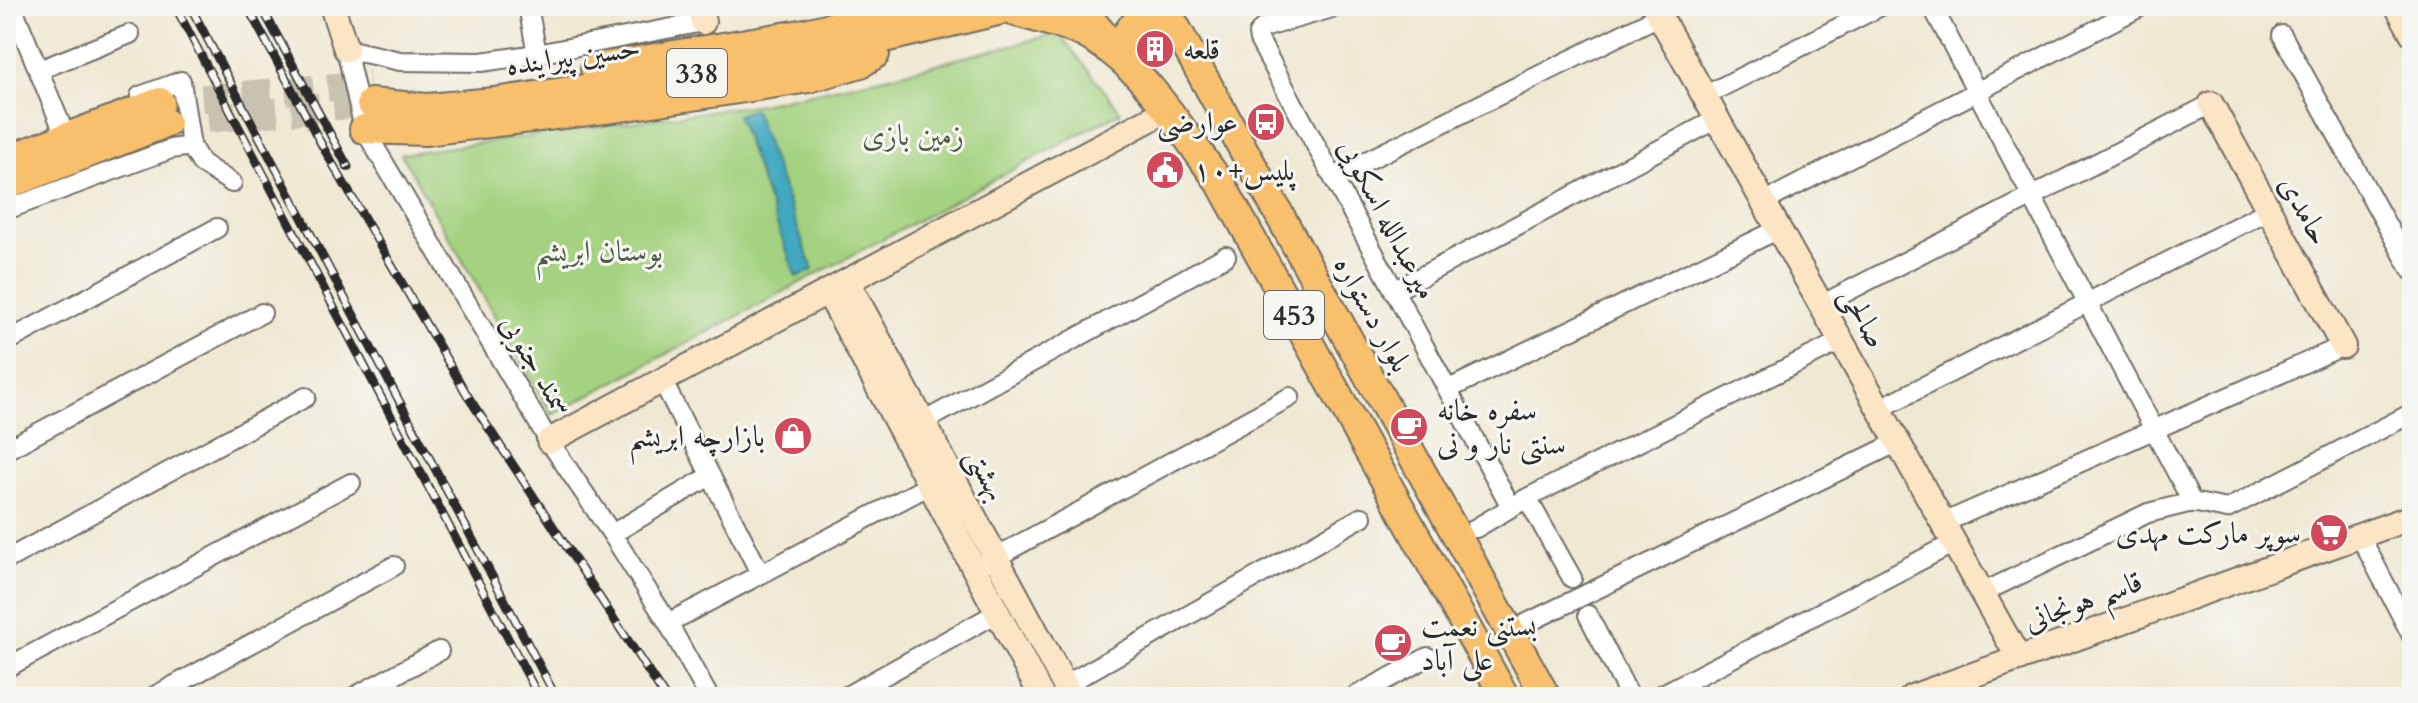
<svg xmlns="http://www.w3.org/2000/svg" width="2418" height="703" font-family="Cardo,Amiri,serif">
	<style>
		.green { fill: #a4d280; stroke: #687e56; stroke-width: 2 }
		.water { fill: #3fa8bf; stroke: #356a75; stroke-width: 2 }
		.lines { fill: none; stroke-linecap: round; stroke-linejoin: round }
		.primary-tunnel { stroke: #c8c2b1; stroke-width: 28; stroke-dasharray: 28 14; stroke-linecap: butt }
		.street-casing { stroke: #706d65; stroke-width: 22 }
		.secondary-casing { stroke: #706d65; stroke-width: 28 }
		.primary-casing { stroke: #706d65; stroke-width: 32 }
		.street { stroke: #fff; stroke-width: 18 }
		.secondary { stroke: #fce5c4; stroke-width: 24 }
		.primary { stroke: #f8bf6c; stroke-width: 28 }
		.rail-casing { stroke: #2b2b2b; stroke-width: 9 }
		.rail { stroke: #f6f6f2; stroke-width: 6; stroke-dasharray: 18; stroke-linecap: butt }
		.labels { text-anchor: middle; stroke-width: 6; stroke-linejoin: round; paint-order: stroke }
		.shield { fill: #f6f6f2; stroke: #686867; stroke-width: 2 }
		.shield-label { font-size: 28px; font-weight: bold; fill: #2b2b2b }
		.poi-label { font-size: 30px; fill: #2b2b2b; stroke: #f6f6f2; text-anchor: start }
		.street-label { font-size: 30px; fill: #2b2b2b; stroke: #f6f6f2 }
		.park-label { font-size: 30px; fill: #4f5d44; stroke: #f6f6f2 }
	</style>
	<rect width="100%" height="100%" fill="#f6f6f2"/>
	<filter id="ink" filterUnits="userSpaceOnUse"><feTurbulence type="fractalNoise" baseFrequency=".0125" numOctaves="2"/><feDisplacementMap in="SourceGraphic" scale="16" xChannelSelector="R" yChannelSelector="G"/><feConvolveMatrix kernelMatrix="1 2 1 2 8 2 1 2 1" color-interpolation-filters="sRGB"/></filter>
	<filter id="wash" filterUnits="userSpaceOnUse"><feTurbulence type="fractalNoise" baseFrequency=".006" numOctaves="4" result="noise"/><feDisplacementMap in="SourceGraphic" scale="32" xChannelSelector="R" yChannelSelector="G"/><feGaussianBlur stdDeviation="1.8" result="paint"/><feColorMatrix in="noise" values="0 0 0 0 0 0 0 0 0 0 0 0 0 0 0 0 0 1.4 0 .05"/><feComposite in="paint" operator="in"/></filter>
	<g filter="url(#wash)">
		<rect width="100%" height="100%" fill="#efe8d2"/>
		<path class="green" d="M1059,33L1121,112L552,415L401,154L760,104L886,77Z"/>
		<path class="water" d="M754,109L813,270L796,277L737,115Z"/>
	</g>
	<g filter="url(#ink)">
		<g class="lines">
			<path class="primary-tunnel" d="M160,102L370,84
				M166,123L371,103"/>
			<defs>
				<path id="street" d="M12,6L61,125
					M528,6L537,54
					M1339,6L1263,28L1258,34L1259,40L1511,507
					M1932,6L2192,502
					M703,22L537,54L481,62L400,61L346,49L364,129L549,441L612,534L668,623L709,697
					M2282,35L2412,271
					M39,70L130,34
					M140,96L181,81L191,146L201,163L232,183
					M1704,96L1881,6
					M1334,177L1659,16
					M1764,202L2142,6
					M6,210L171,149L191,146
					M1394,291L1717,119
					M1821,305L2211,104
					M6,342L217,228
					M662,380L760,573
					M1449,389L1779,229
					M1879,409L2269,210
					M923,422L1226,256
					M6,450L262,313
					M1527,498L1572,578
					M1943,523L2343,346
					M1476,528L1527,498L1841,341
					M612,534L710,476
					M2360,536L2412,636
					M6,560L306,397
					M987,562L1290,397
					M1982,593L2148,513L2192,502L2227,509L2412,413
					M1588,615L1630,697
					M668,623L930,485
					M1525,624L1898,442
					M6,668L351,483
					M1065,685L1362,517
					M153,697L394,566
					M354,697L439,651
					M845,697L997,613
					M1354,697L1428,657
					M1657,697L1954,543"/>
				<path id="secondary" d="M332,6L346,49
					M700,6L703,22
					M1654,6L2019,659
					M2397,6L2412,33
					M2211,104L2343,346
					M847,281L1071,697
					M828,292L1042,697
					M549,441L1167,110
					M1912,697L2412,517"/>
				<path id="primary" d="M1079,6L1110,43
					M1164,6L1546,697
					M1006,9C1027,16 1071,25 1089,36C1146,68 1183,133 1221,184L1505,697
					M595,68L801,34L920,6
					M1130,68L1122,45C1134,13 1149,14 1176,29
					M371,103L427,108L494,102L805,57L1019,6
					M364,129L425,131L621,107L809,78L861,63L875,54
					M6,160L160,102
					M6,185L166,123"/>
			</defs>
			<use href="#street" class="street-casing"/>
			<use href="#secondary" class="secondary-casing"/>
			<use href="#primary" class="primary-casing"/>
			<use href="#street" class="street"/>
			<use href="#secondary" class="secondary"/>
			<use href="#primary" class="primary"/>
			<defs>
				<path id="rail" d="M175,6L539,697
					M190,6L556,697
					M247,6L324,149L469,398L665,697
					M261,6L348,167"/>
			</defs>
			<use href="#rail" class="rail-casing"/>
			<use href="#rail" class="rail"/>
		</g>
	</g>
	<defs>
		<symbol id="building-disc" viewBox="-11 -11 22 22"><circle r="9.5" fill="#d1495b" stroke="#f6f6f2"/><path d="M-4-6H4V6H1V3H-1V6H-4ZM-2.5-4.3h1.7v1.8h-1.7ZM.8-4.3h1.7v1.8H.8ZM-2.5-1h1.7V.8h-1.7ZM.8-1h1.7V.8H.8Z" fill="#fff"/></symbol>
		<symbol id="bus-disc" viewBox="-11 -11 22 22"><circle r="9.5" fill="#d1495b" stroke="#f6f6f2"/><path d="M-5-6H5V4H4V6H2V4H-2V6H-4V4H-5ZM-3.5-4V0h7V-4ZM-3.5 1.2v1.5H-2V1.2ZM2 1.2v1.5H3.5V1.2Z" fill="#fff"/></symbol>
		<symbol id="civic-disc" viewBox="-11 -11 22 22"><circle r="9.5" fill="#d1495b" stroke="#f6f6f2"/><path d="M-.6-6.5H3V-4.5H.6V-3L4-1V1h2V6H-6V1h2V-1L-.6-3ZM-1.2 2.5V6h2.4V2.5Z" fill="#fff"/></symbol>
		<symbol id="cafe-disc" viewBox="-11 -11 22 22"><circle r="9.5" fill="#d1495b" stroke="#f6f6f2"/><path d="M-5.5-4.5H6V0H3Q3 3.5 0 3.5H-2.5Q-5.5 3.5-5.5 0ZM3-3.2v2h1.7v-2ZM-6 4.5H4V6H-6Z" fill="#fff"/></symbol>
		<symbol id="shop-disc" viewBox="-11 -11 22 22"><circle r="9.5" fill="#d1495b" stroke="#f6f6f2"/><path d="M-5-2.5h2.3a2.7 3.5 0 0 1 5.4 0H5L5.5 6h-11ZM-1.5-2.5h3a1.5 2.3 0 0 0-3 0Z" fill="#fff"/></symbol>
		<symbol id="supermarket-disc" viewBox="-11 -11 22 22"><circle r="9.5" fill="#d1495b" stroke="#f6f6f2"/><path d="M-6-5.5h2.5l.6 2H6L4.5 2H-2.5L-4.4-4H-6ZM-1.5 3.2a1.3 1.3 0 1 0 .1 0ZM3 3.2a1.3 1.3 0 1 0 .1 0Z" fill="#fff"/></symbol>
	</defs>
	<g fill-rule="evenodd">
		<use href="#building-disc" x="1133" y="27" width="44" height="44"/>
		<use href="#bus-disc" x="1244" y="100" width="44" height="44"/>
		<use href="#civic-disc" x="1143" y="148" width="44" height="44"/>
		<use href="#cafe-disc" x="1387" y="405" width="44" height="44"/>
		<use href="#shop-disc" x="771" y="414" width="44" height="44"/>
		<use href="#supermarket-disc" x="2307" y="511" width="44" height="44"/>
		<use href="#cafe-disc" x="1371" y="621" width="44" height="44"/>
	</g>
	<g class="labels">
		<g class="shield">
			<rect x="667" y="49" width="60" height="48" rx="6"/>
			<rect x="1264" y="291" width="60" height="48" rx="6"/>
		</g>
		<g class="shield-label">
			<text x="697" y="83">338</text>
			<text x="1294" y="325">453</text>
		</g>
		<g class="poi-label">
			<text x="1183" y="59">قلعه</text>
			<text x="1238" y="132" text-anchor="end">عوارضی</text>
			<text x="1193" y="180">پلیس+۱۰</text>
			<text x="1437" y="420">سفره خانه<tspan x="1437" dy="34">سنتی نار و نی</tspan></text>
			<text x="765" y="446" text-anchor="end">بازارچه ابریشم</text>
			<text x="2301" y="543" text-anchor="end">سوپر مارکت مهدی</text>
			<text x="1421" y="636">بستنی نعمت<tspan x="1421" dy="34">علی آباد</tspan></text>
		</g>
		<g class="street-label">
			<text transform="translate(573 56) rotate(-8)" y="10">حسین پیراینده</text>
			<text transform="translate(2305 210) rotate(61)" y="10">حامدی</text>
			<text transform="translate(1388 219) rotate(62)" y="10">میرعبدالله اسکویی</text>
			<text transform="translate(1373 314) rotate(61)" y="10">بلوار دستواره</text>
			<text transform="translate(1864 317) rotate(61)" y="10">صالحی</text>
			<text transform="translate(537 365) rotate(59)" y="10">سمند جنوبی</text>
			<text transform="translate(987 474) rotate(62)" y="10">بهشتی</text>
			<text transform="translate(2083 601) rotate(-20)" y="10">قاسم هونجانی</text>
		</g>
		<g class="park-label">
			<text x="913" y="145">زمین بازی</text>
			<text x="599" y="261">بوستان ابریشم</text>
		</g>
	</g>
	<rect width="2418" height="703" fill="none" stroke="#f6f6f2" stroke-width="32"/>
</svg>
